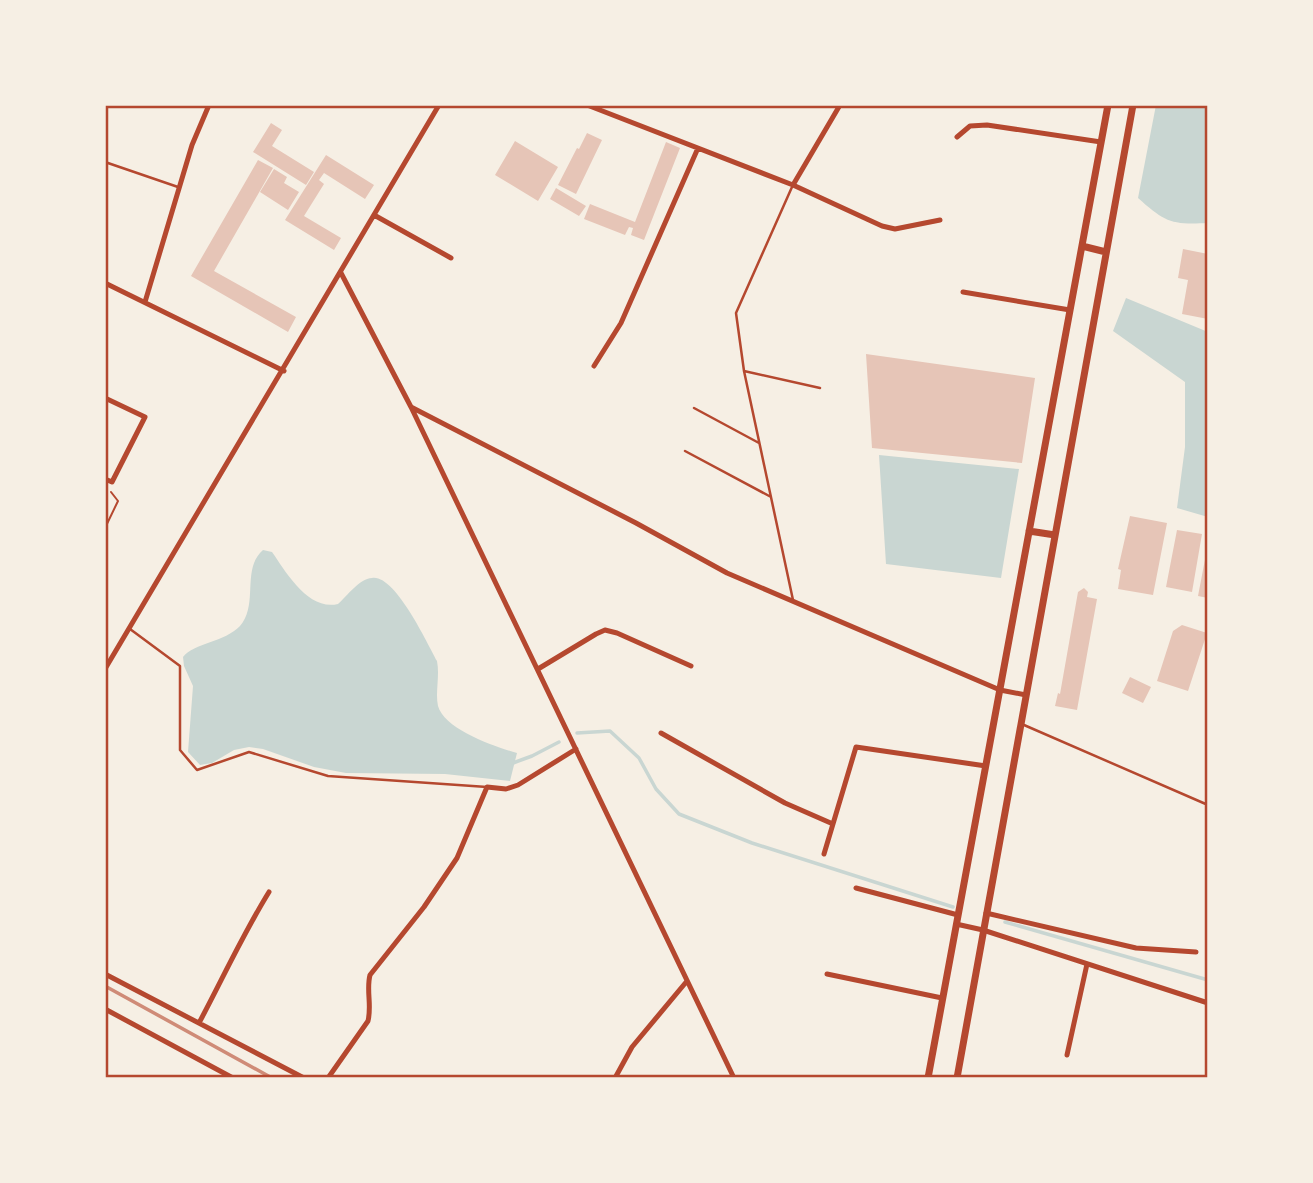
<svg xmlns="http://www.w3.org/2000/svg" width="1313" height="1183" font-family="Raleway,sans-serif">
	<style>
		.water { fill: #c9d6d2 }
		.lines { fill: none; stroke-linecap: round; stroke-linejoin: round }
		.stream { stroke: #c9d6d2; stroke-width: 3.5 }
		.building { fill: #e6c5b7 }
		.path { stroke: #b5482f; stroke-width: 2 }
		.service { stroke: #b5482f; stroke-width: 2.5 }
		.minor { stroke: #b5482f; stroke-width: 5 }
		.tertiary { stroke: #b5482f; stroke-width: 7 }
		.rail { stroke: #cf8b77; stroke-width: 3.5 }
		.neatline { fill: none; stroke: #b5482f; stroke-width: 2.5 }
	</style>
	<rect width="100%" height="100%" fill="#f6efe4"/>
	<path class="water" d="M1156,105H1208V223C1171,225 1165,222 1138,198Z
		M1126,298L1208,332V517L1177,508L1185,447V382L1113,331Z
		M879,455L1019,469L1001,578L886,564Z
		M263,550L272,552C286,572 308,611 338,604C347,596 359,579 372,578C395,574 427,643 437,661C440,676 435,692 438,706C444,729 495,747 517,753L510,781L445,774L346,773L314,767L263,749L249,747L234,750L212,763L200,765L188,752L193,686L184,666L183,657C194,643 225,642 240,626C259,604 241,569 263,550Z"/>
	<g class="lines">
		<path class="stream" d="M577,733L610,731L639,758L656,789L679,814L752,843L953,907
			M513,763L532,756L559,742
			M1005,922L1208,980"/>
	</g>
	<path class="building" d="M271,123L282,130L272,146L314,172L306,185L253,152Z
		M587,133L602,140L576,194L558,185L577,148L579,149Z
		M515,141L558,167L538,201L495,175Z
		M666,142L680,148L644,240L631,235L633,228L629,227L625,235L584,219L590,204L635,222Z
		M326,155L374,185L365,199L324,173L319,180L324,184L304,216L341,238L334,250L285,220Z
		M258,160L273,168L214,271L296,317L288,332L191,276Z
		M274,169L287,177L284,183L299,192L288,210L260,192Z
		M556,188L586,206L579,216L550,199Z
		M1183,249L1208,254V319L1182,314L1188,280L1178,278Z
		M866,354L1035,378L1022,463L872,448Z
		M1130,516L1167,523L1153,595L1118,589L1121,570L1118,569Z
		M1177,530L1202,534L1192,592L1166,587Z
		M1207,549H1208V598L1198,596Z
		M1084,588L1088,592L1087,597L1097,599L1077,710L1055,706L1058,693L1060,694L1078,592Z
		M1182,625L1207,633L1188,691L1157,681L1173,631Z
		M1130,677L1151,687L1143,703L1122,693Z"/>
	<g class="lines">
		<path class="path" d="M105,528L118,501L111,492"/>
		<path class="service" d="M105,162L178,187
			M792,187L736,313L744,371L793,600
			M744,371L820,388
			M694,408L759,443
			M685,451L771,497
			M130,629L180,666V750L197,770L249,752L328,776L487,787
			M1024,725L1208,805"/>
		<path class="minor" d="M587,105L793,185L882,226L895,229L940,220
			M957,137L970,126L987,125L1101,142
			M793,185L840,105
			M374,215L451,258
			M341,273L411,407L734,1078
			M105,283L284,371
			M963,292L1070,310
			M145,302L192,145L209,105
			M594,366L621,323L698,148
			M105,398L145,417L112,482L105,479
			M411,407L636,523L727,573L1000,690L1026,695
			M105,669L439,105
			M538,669L596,634L605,630L617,633L691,666
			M661,733L785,803L833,824
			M824,854L856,747L986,766
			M856,888L958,915
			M986,913L1136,948L1196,952
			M956,924L983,930L1208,1003
			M105,974L304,1078
			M827,974L942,998
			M105,1009L233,1078
			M199,1023C222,980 243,934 269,892
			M1067,1055L1087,964
			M328,1078L368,1021C372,1005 366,990 370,975L424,907L457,858L487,787L506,789L518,785L576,749
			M615,1078L632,1047L687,981"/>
		<path class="tertiary" d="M1082,246L1106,252
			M1029,531L1055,535
			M928,1078L1108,105
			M957,1078L1133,105"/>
		<path class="rail" d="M105,986L272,1078"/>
	</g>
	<rect width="1313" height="1183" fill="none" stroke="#f6efe4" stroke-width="214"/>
	<rect x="107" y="107" width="1099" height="969" class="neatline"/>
</svg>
